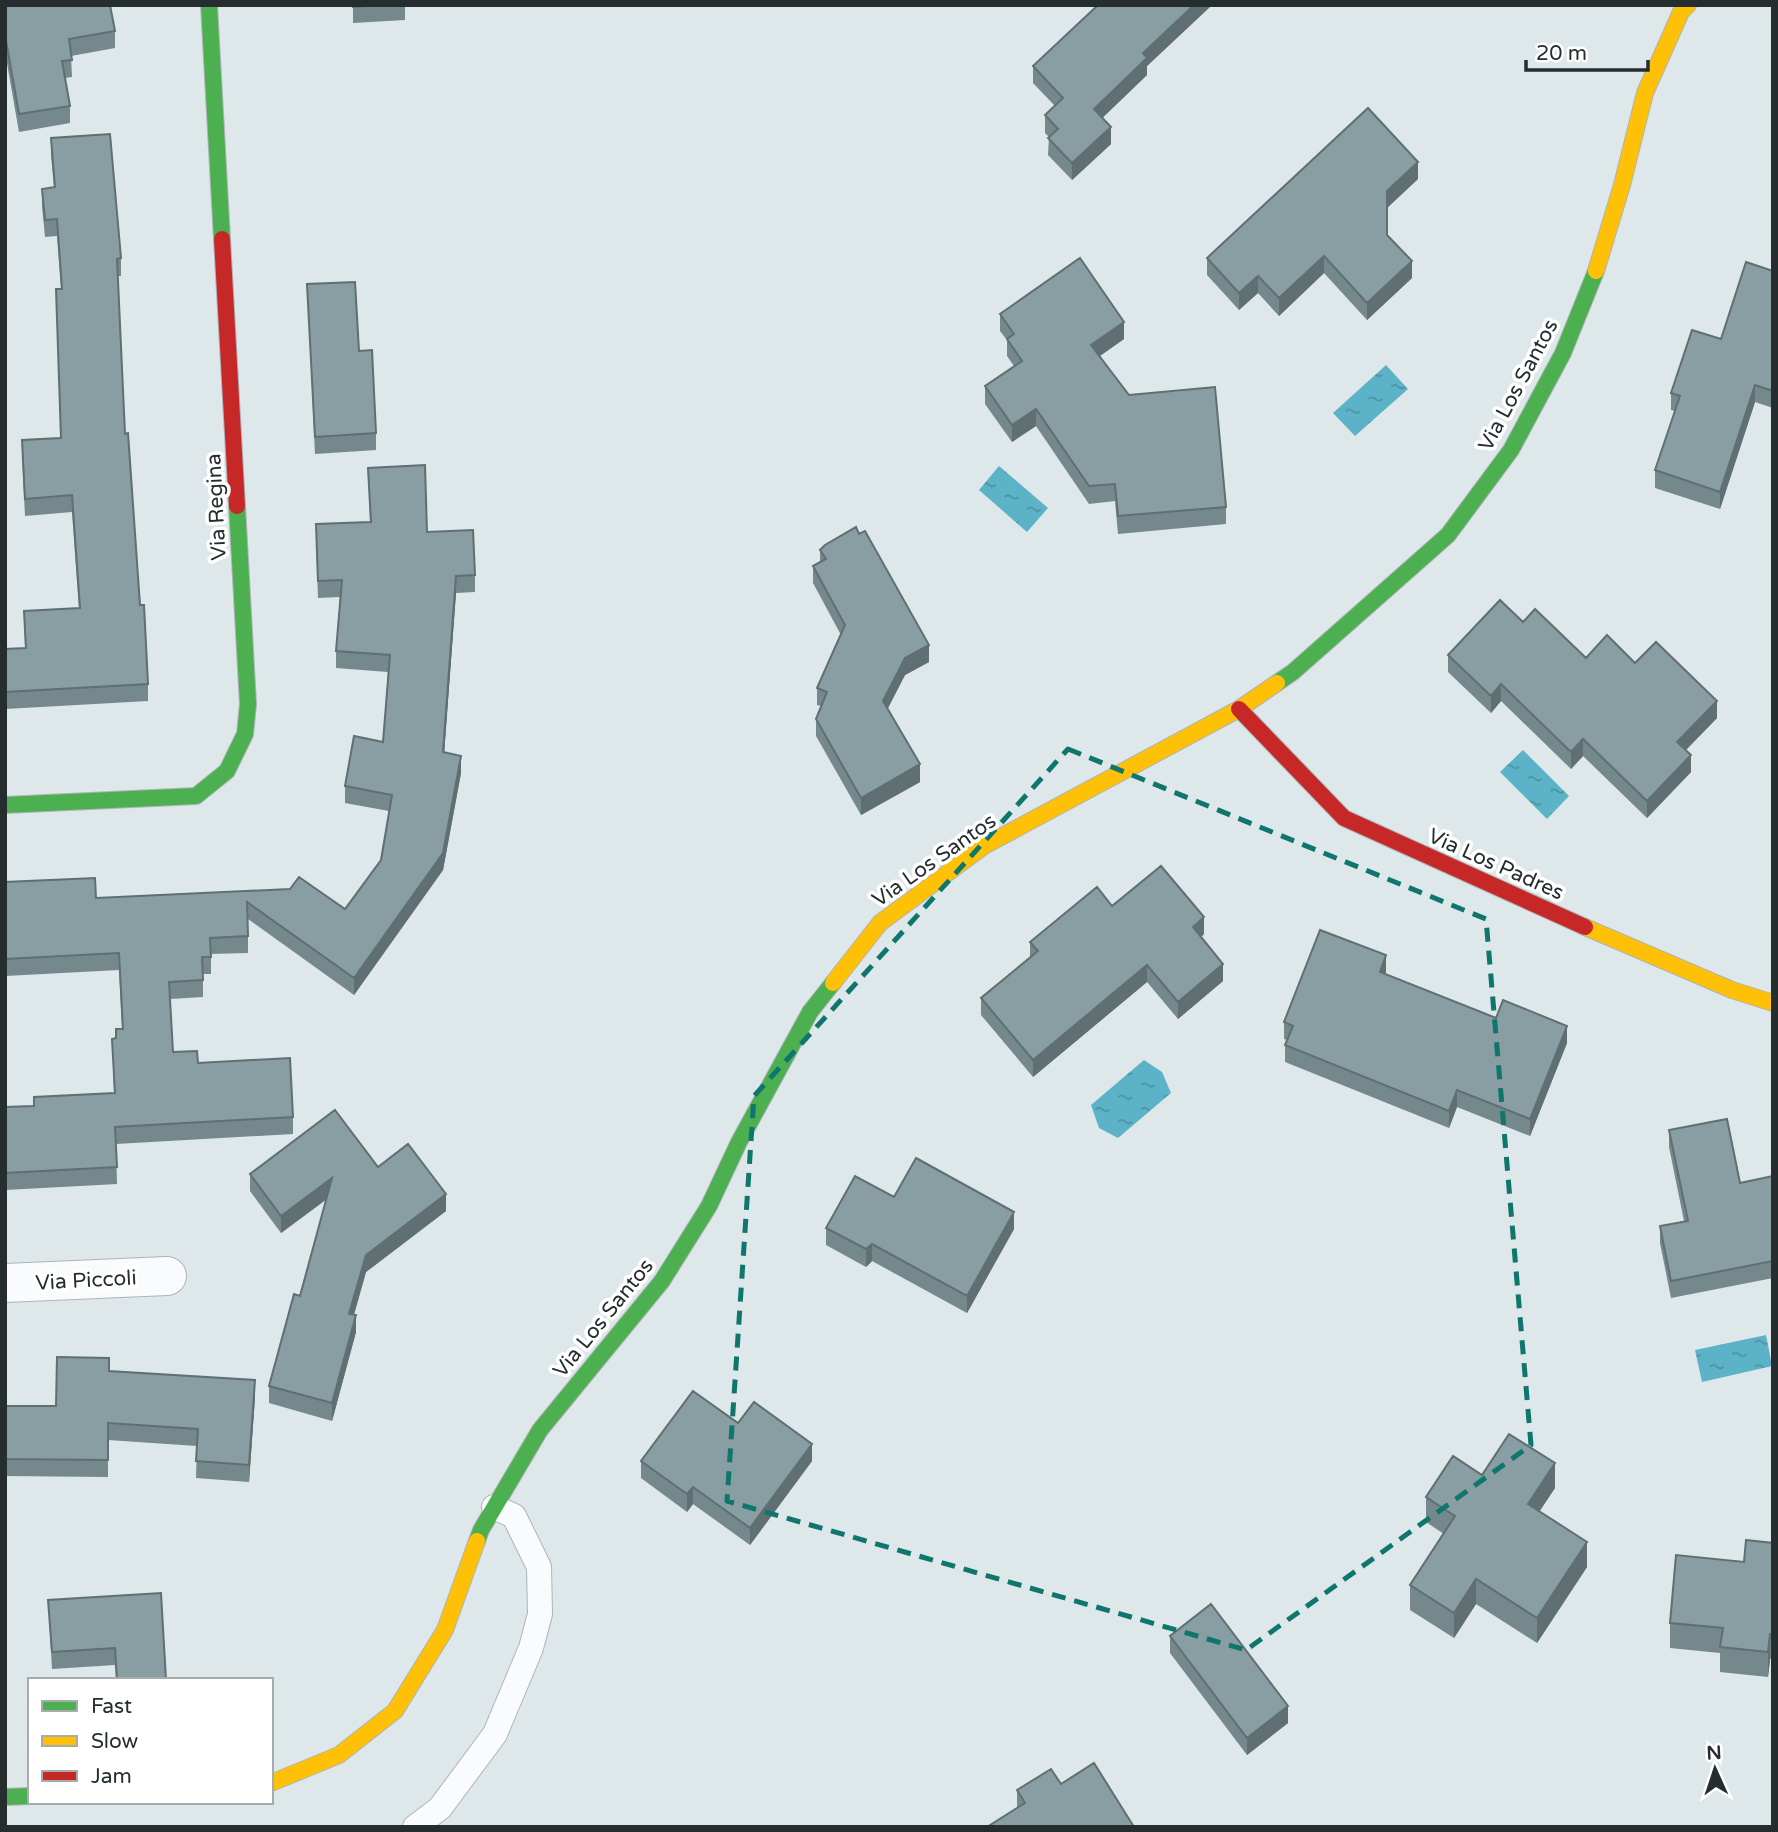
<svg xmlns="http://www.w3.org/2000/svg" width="1778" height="1832" font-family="'Varela Round',sans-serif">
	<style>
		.water { fill: url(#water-ripples) }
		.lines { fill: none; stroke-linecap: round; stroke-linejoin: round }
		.lane-casing { stroke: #adb4b7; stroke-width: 26 }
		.street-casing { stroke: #adb4b7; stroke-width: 40 }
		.fast-casing { stroke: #adb4b7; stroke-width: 18 }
		.slow-casing { stroke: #adb4b7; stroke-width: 18 }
		.jam-casing { stroke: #adb4b7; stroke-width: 18 }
		.lane { stroke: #fafbfc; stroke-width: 24 }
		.street { stroke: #fafbfc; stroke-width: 38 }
		.fast { stroke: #4caf50; stroke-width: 16 }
		.slow { stroke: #ffc107; stroke-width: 16 }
		.jam { stroke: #c62828; stroke-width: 16 }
		.wall { fill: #75888c }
		.shaded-wall { fill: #5f6f72 }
		.building { fill: #889ea3; stroke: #5f6f72; stroke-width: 2 }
		.marked { fill: none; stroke: #0f766e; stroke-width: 5; stroke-dasharray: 14 9; stroke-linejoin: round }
		.labels { text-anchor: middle; stroke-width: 7; stroke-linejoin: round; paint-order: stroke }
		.street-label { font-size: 21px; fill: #252d2f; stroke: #fff }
	</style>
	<defs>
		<pattern id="water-ripples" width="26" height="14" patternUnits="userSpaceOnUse" patternTransform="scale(1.75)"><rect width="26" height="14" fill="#5cb3c7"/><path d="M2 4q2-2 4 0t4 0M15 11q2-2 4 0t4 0" fill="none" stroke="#4c92a2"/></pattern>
	</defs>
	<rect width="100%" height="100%" fill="#dee7ea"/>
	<path class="water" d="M1386,365L1408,389L1355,436L1333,413Z
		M999,466L1048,508L1027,532L979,490Z
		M1523,750L1569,796L1547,819L1500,772Z
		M1144,1060L1162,1072L1171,1093L1118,1138L1099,1128L1091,1105Z
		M1766,1335L1772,1366L1702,1382L1695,1350Z"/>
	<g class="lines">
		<defs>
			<path id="lane" d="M415,1827L440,1808L495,1734L531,1648L540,1614L539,1567L514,1516L494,1507"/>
			<path id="street" d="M5,1283L167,1276"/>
			<path id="fast" d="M209,5L222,239
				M1277,683L1293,672L1448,535L1511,450L1563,353L1596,271
				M5,805L196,796L227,771L245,734L248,704L237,506
				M477,1541L481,1530L540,1430L662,1281L709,1206L739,1142L810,1012L833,983
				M5,1797L30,1796"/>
			<path id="slow" d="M1596,271L1622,185L1645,93L1681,12L1688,5
				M1585,927L1732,990L1773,1003
				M833,983L880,923L984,846L1239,709L1277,683
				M271,1783L339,1755L395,1711L445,1630L477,1541"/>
			<path id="jam" d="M222,239L237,506
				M1239,709L1344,818L1585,927"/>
		</defs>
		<use href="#lane" class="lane-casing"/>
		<use href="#street" class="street-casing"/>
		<use href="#fast" class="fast-casing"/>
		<use href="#slow" class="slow-casing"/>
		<use href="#jam" class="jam-casing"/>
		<use href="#lane" class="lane"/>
		<use href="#street" class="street"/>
		<use href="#fast" class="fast"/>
		<use href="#slow" class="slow"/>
		<use href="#jam" class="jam"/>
	</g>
	<path class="wall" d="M5,5L115,31V48L71,56L72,77L65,78L70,106V123L19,132L5,52Z
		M353,5H405V20L353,23Z
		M1098,5H1212L1147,66V75L1102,118L1111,144L1072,180L1048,155L1049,137L1045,133V115L1055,106L1033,83V66Z
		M51,138L121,258V276H118L125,434L148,684V701L5,709V649L25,648L24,611L79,609L72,512L25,516L22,457V440L61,438L56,289H61L57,236L45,237L42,206V189L54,187L51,155Z
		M1418,179L1387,208V235L1412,278L1367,320L1324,273L1279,316L1258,293L1239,310L1207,275V258Z
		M1773,271V408L1755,402L1720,509L1655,488V470L1675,411L1671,410V393L1721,339Z
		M307,284L376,433V450L315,454Z
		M1000,314L1124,339L1100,356L1129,395L1226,507V524L1118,534L1115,501L1089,504L1036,426L1012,442L985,404V386L1014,366L1007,356V340L1000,331Z
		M368,468L427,532L475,575V592L456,593L444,753L461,773L443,870L354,995L248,919V953L211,954V974H203V997L170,999L173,1052L198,1063L293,1117V1134L116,1144L117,1184L5,1190V1107L34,1106L114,1093L112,1039L116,1038L122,1029L119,970L5,976V882L96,898L290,889L345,909L381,860L389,811L345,803V786L383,742L388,672L336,668V651L340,597L318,598L316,541V524L370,522Z
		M820,550L929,662L905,675L887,709L920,782L861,815L816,736V719L821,706L817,705V688L841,635L813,583V566L820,562Z
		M1523,622L1586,658L1635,663L1717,718L1686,750L1691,772L1647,818L1583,756L1571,769L1501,701L1491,713L1448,672V655Z
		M1112,906L1204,934L1201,937L1223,981L1178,1019L1147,982L1033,1077L981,1015V998L1030,957V942Z
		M1386,972V974L1496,1018L1567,1043L1530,1136L1457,1107L1449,1128L1285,1062V1045L1287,1040L1284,1039V1022Z
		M1669,1130L1740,1183L1773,1176V1278L1671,1298L1660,1243V1226L1684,1221L1669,1147Z
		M378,1167L446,1211L366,1272L354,1315L356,1332L332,1421L269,1403V1386L300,1296L327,1199L281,1233L250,1191V1174Z
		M894,1197L1014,1229L967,1313L872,1261L866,1267L826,1245V1228Z
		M109,1371L255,1397L249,1482L196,1478L197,1446L108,1440V1477L5,1476V1406H56Z
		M738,1423L812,1461L750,1545L693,1504L687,1512L641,1478V1461Z
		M1482,1475L1555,1488L1539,1511L1587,1567L1537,1643L1476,1604L1454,1638L1410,1610V1585L1444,1534L1426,1522V1497Z
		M1773,1543V1659H1770L1768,1677L1720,1672V1653L1670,1648V1623L1744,1562Z
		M48,1600L166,1680H116L115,1665L52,1669Z
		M1170,1636L1288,1723L1247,1755L1170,1653Z
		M1061,1784L1134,1827L1017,1808V1790Z"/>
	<path class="shaded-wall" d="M1194,5H1212L1147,66V75L1094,126V109L1143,53Z
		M1111,127V144L1072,180V163Z
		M1418,162V179L1387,208V191Z
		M1324,256V273L1279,316V298Z
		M1412,261V278L1367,320V303Z
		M1258,276V293L1239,310V293Z
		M1124,322V339L1091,362V345Z
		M1755,385V402L1720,509V492Z
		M1036,409V426L1012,442V425Z
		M456,576V593L443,769V752Z
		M929,645V662L905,675L883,718V701L905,658Z
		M1501,684V701L1491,713V696Z
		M1717,701V718L1677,759V742Z
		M1583,739V756L1571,769V752Z
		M1691,755V772L1647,818V801Z
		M461,756V773L443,870L354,995V978Z
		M920,764V782L861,815V798Z
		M1204,917V934L1193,944V927Z
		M1386,955V972L1380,989V972Z
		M1223,964V981L1178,1019V1002Z
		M1147,965V982L1033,1077V1060Z
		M1567,1026V1043L1530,1136V1119Z
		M1457,1090V1107L1449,1128V1111Z
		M332,1178V1195L281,1233V1216Z
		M446,1194V1211L366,1272L349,1331V1314L366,1255Z
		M1014,1212V1229L967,1313V1296Z
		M872,1244V1261L866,1267V1249Z
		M356,1315V1332L332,1421V1403Z
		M255,1380V1397L249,1482V1465Z
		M812,1444V1461L750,1545V1528Z
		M1555,1463V1488L1528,1529V1504Z
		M693,1487V1504L687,1512V1494Z
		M1587,1542V1567L1537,1643V1618Z
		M1476,1579V1604L1454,1638V1613Z
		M1770,1634V1659L1768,1677V1652Z
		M1288,1706V1723L1247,1755V1738Z"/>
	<path class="building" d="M5,5H110L115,31L69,39L72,60L62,61L70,106L19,114L5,35Z
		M353,5H378L353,7Z
		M1098,5H1194L1143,53L1147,58L1094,109L1111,127L1072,163L1048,138L1058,129L1045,115L1063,98L1033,66Z
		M1368,108L1418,162L1387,191V235L1412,261L1367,303L1324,256L1279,298L1258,276L1239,293L1207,258Z
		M110,134L121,258L117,259L125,434L128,433L140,605H144L148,684L5,692V649L26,648L24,611L80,608L72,495L25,499L22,440L61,438L56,289H62L57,219L45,220L42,189L55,187L51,138Z
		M1080,258L1124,322L1091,345L1129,395L1215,387L1226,507L1118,516L1115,484L1089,486L1036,409L1012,425L985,386L1022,361L1007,339L1014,334L1000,314Z
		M1746,262L1773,271V391L1755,385L1720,492L1655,470L1680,396L1671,393L1692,330L1721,339Z
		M355,282L359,351L372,350L376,433L315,437L307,284Z
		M425,465L427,532L473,530L475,575L456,576L443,752L461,756L443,853L354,978L247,902L248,936L210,938L211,957H202L203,980L169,982L173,1052L197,1051L198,1063L290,1058L293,1117L115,1127L117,1167L5,1173V1107L34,1106V1097L115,1093L112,1039L116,1038V1029H123L119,953L5,959V882L95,878L96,898L290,889L299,877L345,909L381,860L392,795L345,786L354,736L383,742L390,655L336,651L342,580L318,581L316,524L371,522L368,468Z
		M856,527L859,534L865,531L929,645L905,658L883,701L920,764L861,798L816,719L827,692L817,688L845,625L813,566L826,559L820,550L825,545Z
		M1500,600L1523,622L1535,609L1586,658L1607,635L1635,663L1656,642L1717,701L1677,742L1691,755L1647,801L1583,739L1571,752L1501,684L1491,696L1448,655Z
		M1161,866L1204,917L1193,927L1223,964L1178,1002L1147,965L1033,1060L981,998L1038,951L1030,942L1097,887L1112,906Z
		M1320,930L1386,955L1380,972L1496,1018L1503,1000L1567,1026L1530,1119L1457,1090L1449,1111L1285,1045L1293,1026L1284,1022Z
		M335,1110L378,1167L408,1144L446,1194L366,1255L349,1314L356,1315L332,1403L269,1386L294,1294L300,1296L332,1178L281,1216L250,1174Z
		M1727,1119L1740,1183L1773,1176V1261L1671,1281L1660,1226L1688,1221L1669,1130Z
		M916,1158L1014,1212L967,1296L872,1244L866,1249L826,1228L855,1176L894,1197Z
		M57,1357L109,1358V1371L255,1380L249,1465L196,1461L198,1429L108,1423V1460L5,1459V1406H56Z
		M693,1391L738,1423L754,1402L812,1444L750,1528L693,1487L687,1494L641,1461Z
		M1509,1434L1555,1463L1528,1504L1587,1542L1537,1618L1476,1579L1454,1613L1410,1585L1455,1516L1426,1497L1453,1456L1482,1475Z
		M1746,1540L1773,1543V1634H1770L1768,1652L1720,1647L1723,1628L1670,1623L1676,1555L1744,1562Z
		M161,1593L166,1680H117L115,1648L52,1652L48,1600Z
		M1211,1604L1288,1706L1247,1738L1170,1636Z
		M1094,1763L1134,1827H987L1025,1803L1017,1790L1051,1769L1061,1784Z"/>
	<path class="marked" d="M1068,749L1486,919L1531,1445L1246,1650L727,1501L754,1096Z"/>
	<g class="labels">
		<g class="street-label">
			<text transform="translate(1518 385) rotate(-62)" y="7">Via Los Santos</text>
			<text transform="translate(216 507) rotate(-93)" y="7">Via Regina</text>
			<text transform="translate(934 860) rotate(-35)" y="7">Via Los Santos</text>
			<text transform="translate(1496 864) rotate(24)" y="7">Via Los Padres</text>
			<text transform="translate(86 1280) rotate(-3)" y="7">Via Piccoli</text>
			<text transform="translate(603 1318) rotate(-51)" y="7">Via Los Santos</text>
		</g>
	</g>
	<rect width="1778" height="1832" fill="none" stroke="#252d2f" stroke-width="14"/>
	<rect x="28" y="1678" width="245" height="126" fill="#ffffff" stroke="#a8abac" stroke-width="2"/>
	<rect x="42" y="1701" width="35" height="10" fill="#4caf50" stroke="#a8abac" stroke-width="2"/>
	<text x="91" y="1713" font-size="21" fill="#252d2f">Fast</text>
	<rect x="42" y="1736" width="35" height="10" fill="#ffc107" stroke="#a8abac" stroke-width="2"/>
	<text x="91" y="1748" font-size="21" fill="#252d2f">Slow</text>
	<rect x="42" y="1771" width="35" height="10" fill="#c62828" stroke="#a8abac" stroke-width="2"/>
	<text x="91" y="1783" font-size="21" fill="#252d2f">Jam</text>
	<g transform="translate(1715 1769) rotate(357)" stroke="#ffffff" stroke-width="5" paint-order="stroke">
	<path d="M0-5L12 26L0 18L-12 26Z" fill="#252d2f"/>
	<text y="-10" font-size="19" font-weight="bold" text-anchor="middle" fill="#252d2f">N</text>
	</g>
	<path d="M1526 60v10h122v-10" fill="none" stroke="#252d2f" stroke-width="3.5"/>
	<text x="1536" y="60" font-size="21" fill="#252d2f" stroke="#ffffff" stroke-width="5" paint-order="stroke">20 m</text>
</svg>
